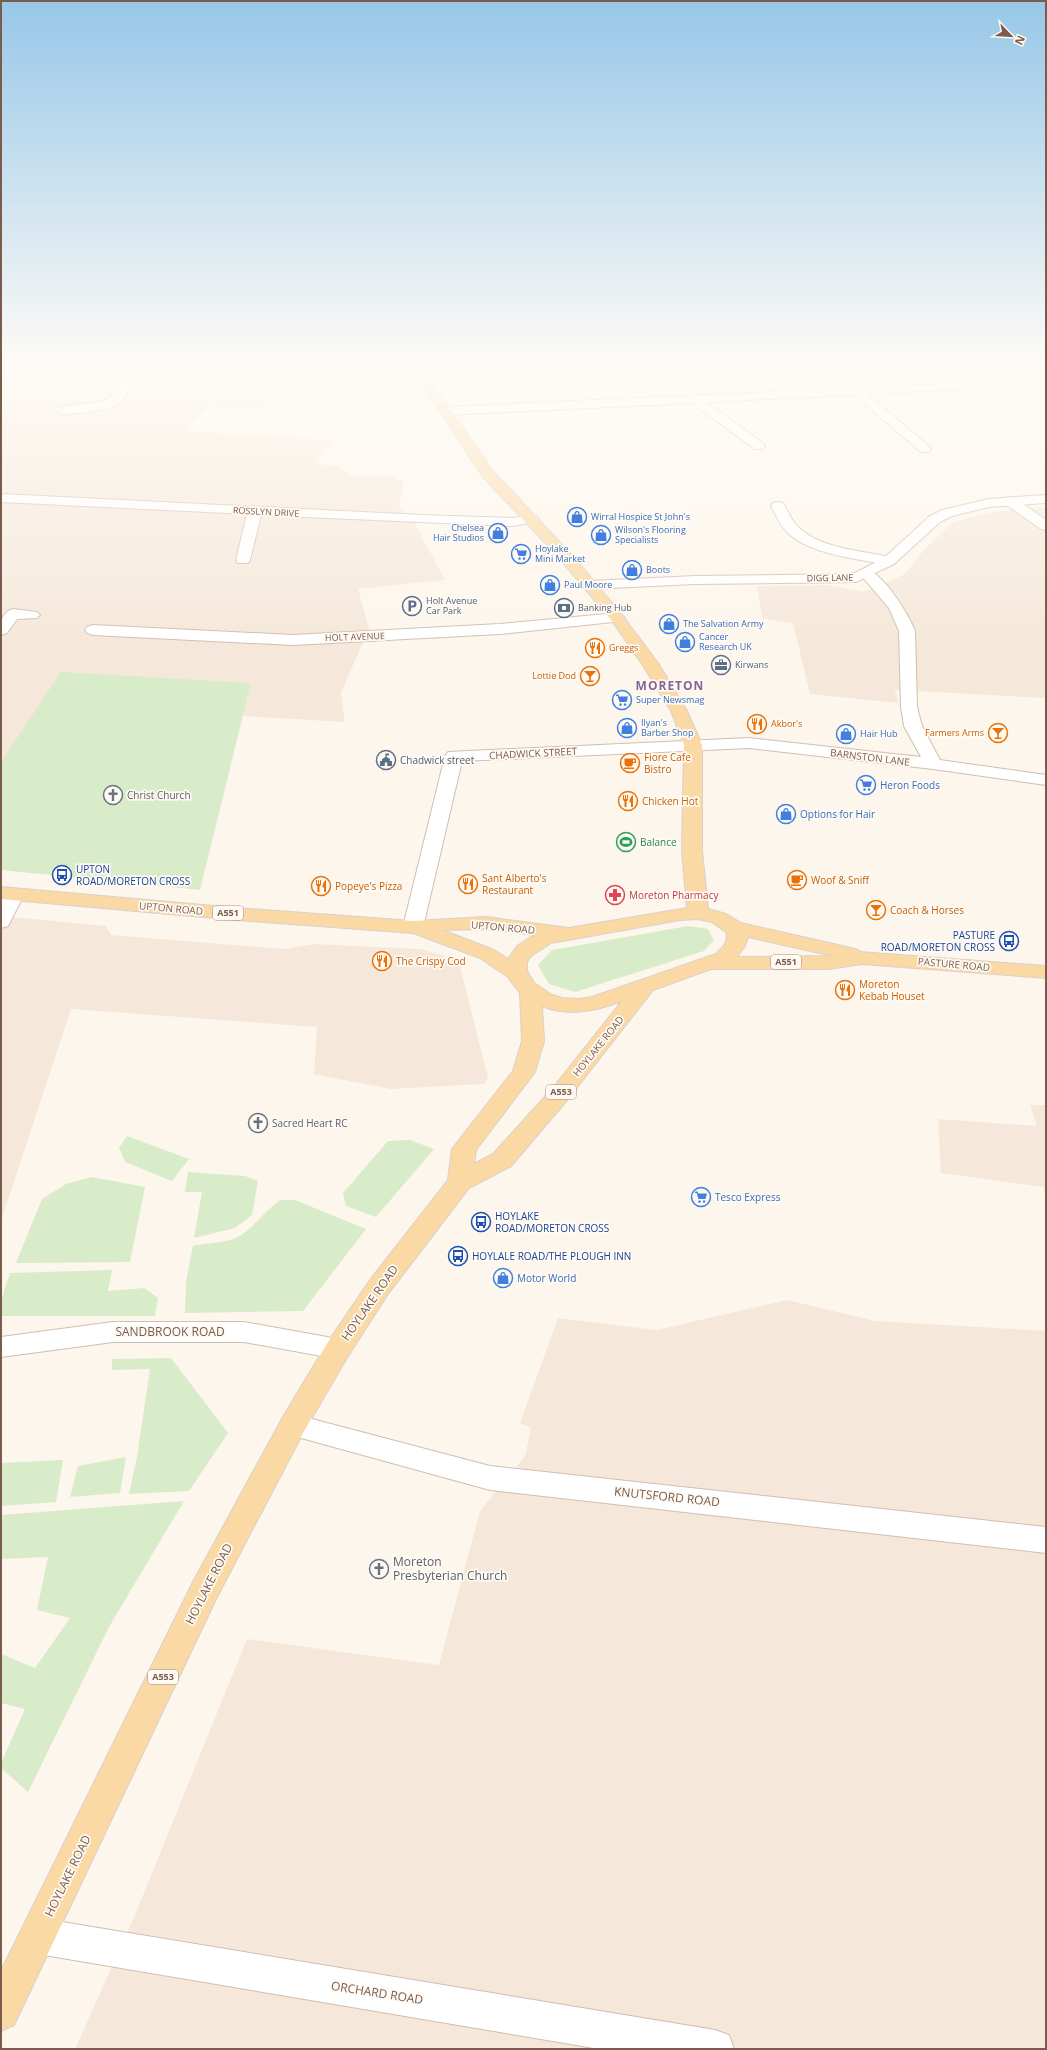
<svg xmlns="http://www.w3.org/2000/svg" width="1047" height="2050" font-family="'Open Sans',sans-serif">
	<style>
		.residential { fill: #f5e8da }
		.green { fill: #d8ecc9 }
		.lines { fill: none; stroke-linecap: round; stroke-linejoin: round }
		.minor-casing { stroke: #d1beb0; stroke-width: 2 }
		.tertiary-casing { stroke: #d1beb0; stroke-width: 2 }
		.primary-casing { stroke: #dad1cd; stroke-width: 2 }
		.minor { fill: #fff; fill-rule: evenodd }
		.tertiary { fill: #fff; fill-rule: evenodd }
		.primary { fill: #fbd9a5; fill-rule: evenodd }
		.labels { text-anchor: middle; stroke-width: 3.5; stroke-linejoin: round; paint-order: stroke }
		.far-street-label { font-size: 9px; fill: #7a5c4d; stroke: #fffaf3 }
		.far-shop-label { font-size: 9px; fill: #366cbe; stroke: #fffaf3; text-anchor: start }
		.far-service-label { font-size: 9px; fill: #4e5e75; stroke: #fffaf3; text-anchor: start }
		.far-food-label { font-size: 9px; fill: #c56008; stroke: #fffaf3; text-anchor: start }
		.shield { fill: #fffaf3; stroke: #a28b7f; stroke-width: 1 }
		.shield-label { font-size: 9px; font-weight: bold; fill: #7a5c4d }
		.street-label { font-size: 10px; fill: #7a5c4d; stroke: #fffaf3 }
		.food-label { font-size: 10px; fill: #c56008; stroke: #fffaf3; text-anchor: start }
		.service-label { font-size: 10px; fill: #4e5e75; stroke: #fffaf3; text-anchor: start }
		.shop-label { font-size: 10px; fill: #366cbe; stroke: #fffaf3; text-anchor: start }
		.worship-label { font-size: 10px; fill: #5b616d; stroke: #fffaf3; text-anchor: start }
		.leisure-label { font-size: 10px; fill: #27864d; stroke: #fffaf3; text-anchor: start }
		.transit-label { font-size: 10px; fill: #164399; stroke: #fffaf3; text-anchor: start }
		.health-label { font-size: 10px; fill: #be3a42; stroke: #fffaf3; text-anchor: start }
		.far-district-label { font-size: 12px; font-weight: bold; letter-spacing: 1px; fill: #846695; stroke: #fffaf3 }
		.near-street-label { font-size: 12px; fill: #7a5c4d; stroke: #fffaf3 }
		.near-worship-label { font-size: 12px; fill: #5b616d; stroke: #fffaf3; text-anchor: start }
	</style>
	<rect width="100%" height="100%" fill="#fdf6ec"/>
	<path class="residential" d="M1,361H383L408,402L313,398L270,395L259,409L210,406L185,431L332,440L317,464L337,466L350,475L393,476L404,482L399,507L415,524L445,580L358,589L369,628L341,693L345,722L243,716L251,683L1,762Z
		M1046,507V698L895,690L898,703L810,694L793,623L762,618L757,586L828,585L863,592L905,574L923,551L953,522L991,512Z
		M1,916L106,926L111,935L284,949L314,944L420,949L445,956L460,966L488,1078L484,1084L390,1089L314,1074L317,1027L71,1009L1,1221Z
		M1030,1105H1046V1203L1044,1187L941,1173L938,1119L1037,1126Z
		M787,1300L875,1321L1046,1331V2049H75L135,1915L247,1639L439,1665L480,1511L525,1456L531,1428L520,1423L558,1318L657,1330Z"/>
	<path class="green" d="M61,672L251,683L200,890L1,870V762Z
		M688,926L708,929L714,940L704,951L575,992L549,984L538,965L552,950Z
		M127,1136L189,1159L172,1181L125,1162L119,1148Z
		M410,1140L434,1149L376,1217L346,1206L343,1193L388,1141Z
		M188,1172L245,1176L258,1181L252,1215L235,1228L194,1238L202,1192H185Z
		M92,1177L145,1187L130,1262L16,1263L42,1199L66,1184Z
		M281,1200H295L366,1229L303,1311L185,1313L186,1281L193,1246C206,1243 224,1243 236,1238C254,1229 264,1210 281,1200Z
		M112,1270L108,1291L144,1288L158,1298L155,1316H1V1300L10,1273Z
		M171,1358L228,1433L189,1491L129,1494L137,1457L150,1369L112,1370V1359Z
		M126,1457L120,1493L70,1497L78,1466Z
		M63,1460L56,1502L1,1506V1463Z
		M184,1501L109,1627L28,1792L1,1768V1763L25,1709L1,1703V1654L35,1668L70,1618L37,1610L48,1557L1,1559V1515Z"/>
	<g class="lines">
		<defs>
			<path id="minor" d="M142,361H193L424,377L430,380L424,383L157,365L136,380L123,399L112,407L85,413L61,414L55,410C59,404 93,405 103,401C114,397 120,386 127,377C131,372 139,368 144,364Z
				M1030,361H1043L1046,363V371Z
				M1046,379V385L867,394L929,446L931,449L929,452H921L854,395L706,402L763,443L765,446L763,449H755L692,403L445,415L439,411L445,407Z
				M1,494L423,515L512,518L532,515L537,516L539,519L537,522L512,526L261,515L250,560L248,563H238L236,560L247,514L1,502Z
				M1010,497L1015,498L1046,520V530L1041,529L1005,504L1003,501L1005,498Z
				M778,502L783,503C788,511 791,520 798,527C822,550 863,550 894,558L896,561L894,564L889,565C859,559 810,555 787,532C780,525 776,515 771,506L773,503Z
				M867,570C884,574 909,615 915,631L917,707L922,726L940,760L1046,775V785L933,769L749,748L462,761L423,927L420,931L413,933L406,931L403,927L445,756L448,752L749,738L921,757L904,726L901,707L899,631L889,608L860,574L862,571Z
				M13,609L37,612L40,615L37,618L17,619L7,633L1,635C1,624 0,613 13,609Z
				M617,613L622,615L625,618L622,621L500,634L293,645L93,635L87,633L85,630L87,627L93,625L293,635L500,624Z
				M14,889L21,891L24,895L8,926L1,928V901L7,891Z
				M113,1322H244L338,1339L348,1342L352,1349L348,1356L338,1359L244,1342H113L1,1357V1337Z
				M293,1414L490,1466L1046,1527V1553L490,1490L283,1433L279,1425L283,1417Z
				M38,1918L715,2030L729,2035L734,2049H600L38,1954L25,1949L20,1936L25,1923Z"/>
			<path id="tertiary" d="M1046,495V503L989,507L952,516L940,522L894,564L856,582L695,584L590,589L585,588L583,585L585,582L590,581L695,576L853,574L884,558L930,516L942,510L989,499Z"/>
			<path id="primary" d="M406,361H416L493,471L571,554L622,615L658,663L687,711L702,745V851L708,909L726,914L741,923L851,948L858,950L860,952L1046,966V978L862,964L829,969H711L653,990L568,1099L511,1166L469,1188L388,1294L348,1356L303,1433L216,1599L14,2025L1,2031V1971L194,1580L283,1417L328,1342L370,1280L448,1180L452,1149L513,1071L522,1041L520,993L508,977L480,958L413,933L237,920L1,899V887L237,908L413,921L486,917L569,928L687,908L682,851L684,745L671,711L642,664L612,621L561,560L483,477ZM698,919L712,922L726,932C729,942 723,947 716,954L592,997L579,999L562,998L552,995L534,983L527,971V962L531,956L551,943L680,920ZM486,929L534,935L517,946L508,959L494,950L442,930ZM748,937L833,956L737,957L745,946ZM622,1001L552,1089L493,1154L474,1164L476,1150L535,1072L544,1041L542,1006C569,1017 596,1011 622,1001Z"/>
		</defs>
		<use href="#minor" class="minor-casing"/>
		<use href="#tertiary" class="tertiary-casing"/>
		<use href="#primary" class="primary-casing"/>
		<use href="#minor" class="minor"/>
		<use href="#tertiary" class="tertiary"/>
		<use href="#primary" class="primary"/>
	</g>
	<linearGradient id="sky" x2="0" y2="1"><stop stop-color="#97c7e8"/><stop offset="0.56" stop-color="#fefbf6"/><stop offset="1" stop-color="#fefbf6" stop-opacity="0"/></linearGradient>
	<rect width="1047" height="648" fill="url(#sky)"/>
	<defs>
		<symbol id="shop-ring" viewBox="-11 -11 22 22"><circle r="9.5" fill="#fffaf3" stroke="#3f7fe0" stroke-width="1.5"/><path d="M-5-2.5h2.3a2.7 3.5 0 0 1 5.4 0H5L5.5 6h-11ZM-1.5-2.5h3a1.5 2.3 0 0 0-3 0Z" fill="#3f7fe0"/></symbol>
		<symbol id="supermarket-ring" viewBox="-11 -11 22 22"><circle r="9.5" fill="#fffaf3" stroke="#3f7fe0" stroke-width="1.5"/><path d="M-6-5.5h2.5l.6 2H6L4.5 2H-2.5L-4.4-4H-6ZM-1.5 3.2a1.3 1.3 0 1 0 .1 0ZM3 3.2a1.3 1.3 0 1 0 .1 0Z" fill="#3f7fe0"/></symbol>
		<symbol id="parking-ring" viewBox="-11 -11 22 22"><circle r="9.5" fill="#fffaf3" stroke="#5c6f8a" stroke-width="1.5"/><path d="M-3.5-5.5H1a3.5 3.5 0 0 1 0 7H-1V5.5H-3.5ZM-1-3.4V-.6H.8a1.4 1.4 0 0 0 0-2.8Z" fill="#5c6f8a"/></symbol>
		<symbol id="bank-ring" viewBox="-11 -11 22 22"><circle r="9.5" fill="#fffaf3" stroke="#5c6f8a" stroke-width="1.5"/><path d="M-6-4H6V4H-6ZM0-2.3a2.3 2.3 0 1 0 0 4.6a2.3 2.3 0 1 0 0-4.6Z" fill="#5c6f8a"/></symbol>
		<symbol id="restaurant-ring" viewBox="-11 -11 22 22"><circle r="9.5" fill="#fffaf3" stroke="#e8710a" stroke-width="1.5"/><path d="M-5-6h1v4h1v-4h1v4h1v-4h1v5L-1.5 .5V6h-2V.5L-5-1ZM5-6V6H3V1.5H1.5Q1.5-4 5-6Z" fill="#e8710a"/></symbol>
		<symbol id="office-ring" viewBox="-11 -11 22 22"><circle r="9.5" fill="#fffaf3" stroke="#5c6f8a" stroke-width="1.5"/><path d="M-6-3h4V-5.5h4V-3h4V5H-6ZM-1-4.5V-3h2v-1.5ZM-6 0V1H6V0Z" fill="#5c6f8a"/></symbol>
		<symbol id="bar-ring" viewBox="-11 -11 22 22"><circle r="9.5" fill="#fffaf3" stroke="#e8710a" stroke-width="1.5"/><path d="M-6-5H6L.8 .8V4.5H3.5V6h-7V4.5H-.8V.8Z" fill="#e8710a"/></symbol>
		<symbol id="civic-ring" viewBox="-11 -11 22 22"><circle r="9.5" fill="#fffaf3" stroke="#5c6f8a" stroke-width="1.5"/><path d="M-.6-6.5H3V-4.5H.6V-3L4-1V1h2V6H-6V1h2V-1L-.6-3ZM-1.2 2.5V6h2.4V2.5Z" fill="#5c6f8a"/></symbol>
		<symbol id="cafe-ring" viewBox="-11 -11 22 22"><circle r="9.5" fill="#fffaf3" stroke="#e8710a" stroke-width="1.5"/><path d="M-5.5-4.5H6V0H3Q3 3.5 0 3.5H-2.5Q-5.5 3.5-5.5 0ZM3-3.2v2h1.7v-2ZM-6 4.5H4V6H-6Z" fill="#e8710a"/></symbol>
		<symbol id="church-ring" viewBox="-11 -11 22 22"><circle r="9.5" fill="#fffaf3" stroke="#6b7280" stroke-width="1.5"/><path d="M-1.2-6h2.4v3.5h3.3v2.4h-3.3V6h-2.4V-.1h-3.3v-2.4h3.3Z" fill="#6b7280"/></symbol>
		<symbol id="stadium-ring" viewBox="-11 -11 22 22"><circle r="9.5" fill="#fffaf3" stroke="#2e9e5b" stroke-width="1.5"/><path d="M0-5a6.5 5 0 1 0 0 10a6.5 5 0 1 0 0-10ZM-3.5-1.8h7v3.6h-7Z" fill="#2e9e5b"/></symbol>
		<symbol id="bus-ring" viewBox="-11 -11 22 22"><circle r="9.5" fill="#fffaf3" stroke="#1a4fb4" stroke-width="1.5"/><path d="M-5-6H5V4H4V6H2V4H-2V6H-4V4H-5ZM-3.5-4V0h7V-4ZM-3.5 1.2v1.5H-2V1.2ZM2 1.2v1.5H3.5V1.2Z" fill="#1a4fb4"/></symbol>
		<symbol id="pharmacy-ring" viewBox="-11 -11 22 22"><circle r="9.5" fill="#fffaf3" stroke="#e0444e" stroke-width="1.5"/><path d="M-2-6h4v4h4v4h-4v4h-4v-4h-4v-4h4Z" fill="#e0444e"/></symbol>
	</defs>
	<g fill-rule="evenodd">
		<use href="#shop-ring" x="566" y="506" width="22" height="22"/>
		<use href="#shop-ring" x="487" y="522" width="22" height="22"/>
		<use href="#shop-ring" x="590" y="524" width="22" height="22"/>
		<use href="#supermarket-ring" x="510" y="543" width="22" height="22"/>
		<use href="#shop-ring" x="621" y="559" width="22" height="22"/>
		<use href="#shop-ring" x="539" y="574" width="22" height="22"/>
		<use href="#parking-ring" x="401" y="595" width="22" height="22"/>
		<use href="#bank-ring" x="553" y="597" width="22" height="22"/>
		<use href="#shop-ring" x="658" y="613" width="22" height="22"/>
		<use href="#shop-ring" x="674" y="631" width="22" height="22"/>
		<use href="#restaurant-ring" x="584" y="637" width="22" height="22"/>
		<use href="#office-ring" x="710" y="654" width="22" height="22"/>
		<use href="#bar-ring" x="579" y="665" width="22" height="22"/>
		<use href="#supermarket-ring" x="611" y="689" width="22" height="22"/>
		<use href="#restaurant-ring" x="746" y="713" width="22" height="22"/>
		<use href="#shop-ring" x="616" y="717" width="22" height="22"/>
		<use href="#bar-ring" x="987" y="722" width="22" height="22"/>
		<use href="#shop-ring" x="835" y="723" width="22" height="22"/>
		<use href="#civic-ring" x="375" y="749" width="22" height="22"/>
		<use href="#cafe-ring" x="619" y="752" width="22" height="22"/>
		<use href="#supermarket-ring" x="855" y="774" width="22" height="22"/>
		<use href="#church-ring" x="102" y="784" width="22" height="22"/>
		<use href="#restaurant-ring" x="617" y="790" width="22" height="22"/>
		<use href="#shop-ring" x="775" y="803" width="22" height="22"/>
		<use href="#stadium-ring" x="615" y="831" width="22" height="22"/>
		<use href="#bus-ring" x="51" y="864" width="22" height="22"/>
		<use href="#cafe-ring" x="786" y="869" width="22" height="22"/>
		<use href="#restaurant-ring" x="457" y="873" width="22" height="22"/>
		<use href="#restaurant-ring" x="310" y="875" width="22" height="22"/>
		<use href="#pharmacy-ring" x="604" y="884" width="22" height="22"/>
		<use href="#bar-ring" x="865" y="899" width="22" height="22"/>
		<use href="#bus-ring" x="998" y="930" width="22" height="22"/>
		<use href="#restaurant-ring" x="371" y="950" width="22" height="22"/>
		<use href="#restaurant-ring" x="834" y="979" width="22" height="22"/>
		<use href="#church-ring" x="247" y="1112" width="22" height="22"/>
		<use href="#supermarket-ring" x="690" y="1186" width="22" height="22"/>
		<use href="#bus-ring" x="470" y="1211" width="22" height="22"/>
		<use href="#bus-ring" x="447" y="1245" width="22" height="22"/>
		<use href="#shop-ring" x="492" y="1267" width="22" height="22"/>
		<use href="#church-ring" x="368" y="1558" width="22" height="22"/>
	</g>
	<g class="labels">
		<g class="far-street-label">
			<text transform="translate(266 512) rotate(3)" y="3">ROSSLYN DRIVE</text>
			<text transform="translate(830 578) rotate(-1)" y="3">DIGG LANE</text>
			<text transform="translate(355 637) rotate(-2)" y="3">HOLT AVENUE</text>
		</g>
		<g class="far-shop-label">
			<text x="591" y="520">Wirral Hospice St John's</text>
			<text x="484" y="531" text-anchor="end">Chelsea<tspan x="484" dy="10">Hair Studios</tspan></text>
			<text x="615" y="533">Wilson's Flooring<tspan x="615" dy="10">Specialists</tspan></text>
			<text x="535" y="552">Hoylake<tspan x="535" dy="10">Mini Market</tspan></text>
			<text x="646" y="573">Boots</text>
			<text x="564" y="588">Paul Moore</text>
			<text x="683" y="627">The Salvation Army</text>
			<text x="699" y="640">Cancer<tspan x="699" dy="10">Research UK</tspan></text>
			<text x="636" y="703">Super Newsmag</text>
			<text x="641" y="726">Ilyan's<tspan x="641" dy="10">Barber Shop</tspan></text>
			<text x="860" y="737">Hair Hub</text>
		</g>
		<g class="far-service-label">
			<text x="426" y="604">Holt Avenue<tspan x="426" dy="10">Car Park</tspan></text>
			<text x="578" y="611">Banking Hub</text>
			<text x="735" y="668">Kirwans</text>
		</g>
		<g class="far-food-label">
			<text x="609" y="651">Greggs</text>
			<text x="576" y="679" text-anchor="end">Lottie Dod</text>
			<text x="771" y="727">Akbor's</text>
			<text x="984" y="736" text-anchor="end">Farmers Arms</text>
		</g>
		<g class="shield">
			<rect x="213" y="906" width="30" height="14" rx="3"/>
			<rect x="771" y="955" width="30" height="14" rx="3"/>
			<rect x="546" y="1085" width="30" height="14" rx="3"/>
			<rect x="148" y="1670" width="30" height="14" rx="3"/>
		</g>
		<g class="shield-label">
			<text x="228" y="916">A551</text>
			<text x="786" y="965">A551</text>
			<text x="561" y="1095">A553</text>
			<text x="163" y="1680">A553</text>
		</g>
		<g class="street-label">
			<text transform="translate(533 753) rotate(-3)" y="4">CHADWICK STREET</text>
			<text transform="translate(870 757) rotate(7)" y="4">BARNSTON LANE</text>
			<text transform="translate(171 908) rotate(5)" y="4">UPTON ROAD</text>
			<text transform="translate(503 927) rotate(5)" y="4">UPTON ROAD</text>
			<text transform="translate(954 964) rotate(5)" y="4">PASTURE ROAD</text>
			<text transform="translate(598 1046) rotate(-51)" y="4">HOYLAKE ROAD</text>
		</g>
		<g class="food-label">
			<text x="644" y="761">Fiore Cafe<tspan x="644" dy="12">Bistro</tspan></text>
			<text x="642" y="805">Chicken Hot</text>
			<text x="482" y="882">Sant Alberto's<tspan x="482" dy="12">Restaurant</tspan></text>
			<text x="811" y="884">Woof &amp; Sniff</text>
			<text x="335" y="890">Popeye's Pizza</text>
			<text x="890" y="914">Coach &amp; Horses</text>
			<text x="396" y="965">The Crispy Cod</text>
			<text x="859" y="988">Moreton<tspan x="859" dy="12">Kebab Houset</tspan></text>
		</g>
		<g class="service-label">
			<text x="400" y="764">Chadwick street</text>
		</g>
		<g class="shop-label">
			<text x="880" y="789">Heron Foods</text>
			<text x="800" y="818">Options for Hair</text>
			<text x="715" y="1201">Tesco Express</text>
			<text x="517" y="1282">Motor World</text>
		</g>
		<g class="worship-label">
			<text x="127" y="799">Christ Church</text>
			<text x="272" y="1127">Sacred Heart RC</text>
		</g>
		<g class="leisure-label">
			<text x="640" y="846">Balance</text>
		</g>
		<g class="transit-label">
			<text x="76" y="873">UPTON<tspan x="76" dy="12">ROAD/MORETON CROSS</tspan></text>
			<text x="995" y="939" text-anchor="end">PASTURE<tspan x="995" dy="12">ROAD/MORETON CROSS</tspan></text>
			<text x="495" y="1220">HOYLAKE<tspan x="495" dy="12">ROAD/MORETON CROSS</tspan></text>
			<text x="472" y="1260">HOYLALE ROAD/THE PLOUGH INN</text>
		</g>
		<g class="health-label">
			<text x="629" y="899">Moreton Pharmacy</text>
		</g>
		<g class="far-district-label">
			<text x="670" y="690">MORETON</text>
		</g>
		<g class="near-street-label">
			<text transform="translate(370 1303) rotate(-55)" y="4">HOYLAKE ROAD</text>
			<text x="170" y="1336">SANDBROOK ROAD</text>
			<text transform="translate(667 1497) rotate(6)" y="4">KNUTSFORD ROAD</text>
			<text transform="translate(209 1584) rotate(-63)" y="4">HOYLAKE ROAD</text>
			<text transform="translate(68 1876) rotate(-64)" y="4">HOYLAKE ROAD</text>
			<text transform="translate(377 1993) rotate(9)" y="4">ORCHARD ROAD</text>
		</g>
		<g class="near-worship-label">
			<text x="393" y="1566">Moreton<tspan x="393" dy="14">Presbyterian Church</tspan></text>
		</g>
	</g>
	<rect width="1047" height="2050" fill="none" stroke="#7a5c4d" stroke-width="4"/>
	<g transform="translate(1011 36) rotate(115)" stroke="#fffaf3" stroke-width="3" paint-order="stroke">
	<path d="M0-3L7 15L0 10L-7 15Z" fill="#7a5c4d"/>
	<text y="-6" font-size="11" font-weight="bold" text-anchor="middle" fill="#7a5c4d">N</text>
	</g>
</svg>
